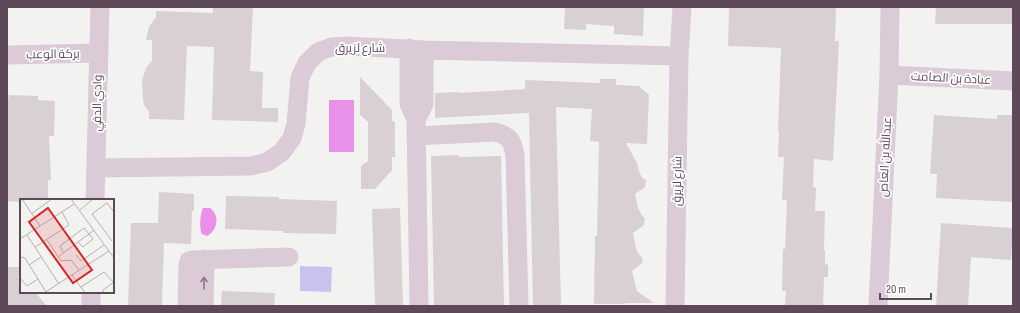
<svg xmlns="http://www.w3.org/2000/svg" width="1020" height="313" font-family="'Sofia Sans Condensed',Cairo,sans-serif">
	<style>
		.green { fill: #cac2ee }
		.water { fill: #e991e9 }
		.building { fill: #d8d0d5 }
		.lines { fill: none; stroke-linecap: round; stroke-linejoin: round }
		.minor { stroke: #dacbd6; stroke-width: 19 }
		.oneway { stroke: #897685 }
		.labels { text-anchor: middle; stroke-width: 3.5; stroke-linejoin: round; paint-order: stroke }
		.street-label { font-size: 12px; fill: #5e4959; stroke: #fff }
		.inset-road { fill: none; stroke: #b7afb4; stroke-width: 1 }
		.view { fill: #d62828; fill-opacity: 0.15; stroke: #d62828; stroke-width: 2 }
		.inset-edge { fill: none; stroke: #5e4959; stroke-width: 2 }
	</style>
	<rect width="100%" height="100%" fill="#f2f3f1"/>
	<path class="green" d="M300,266L332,267L331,292L300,291Z"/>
	<path class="water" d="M329,100H354V152H329Z
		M203,208H210C220,215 218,230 207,236L202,234C199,228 200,214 203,208Z"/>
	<path class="building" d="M213,7H253L250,71L263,72L262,108H278V122L212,120L214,47L187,46L184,120L149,119V112L144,105L143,100L142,80L146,68L152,61V40H146L149,27L156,17V11L213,13Z
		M565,7H644L643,36L614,34V26L586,24V30L564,29Z
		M729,7H836L835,41H839L833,161L814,159L813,187L816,188L815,211H825L824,250H825V264L828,265V277H824L823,306H785L786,291H782L783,249H785L787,200H782L784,157H778L779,132H778L781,48L728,46Z
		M936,7H1013V24H935Z
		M360,77L392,110V121L395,122V157H392V170L375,189H361V166L368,161V122L360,115Z
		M600,79H616V85L639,86L649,95L647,144L626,143L637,163L639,171L642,178L646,180L645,187L635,194L638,208L642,216L645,218L644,225L633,233L636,248L638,253L641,256L643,262L632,271L637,291L654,303H625V304H594L595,236H597L599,142L590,141L592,109L556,107L561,306H533L529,113L435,118V93L459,92V93L525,89V80L600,83Z
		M9,95L38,96V100L55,101L54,136H49L51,180H48V200H21V202L7,201V100H8Z
		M934,115L997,119V115H1013V202L936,198L937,174H930Z
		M459,155V157L501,156L504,306H434L431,156Z
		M159,192L194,194V211H192L191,244L164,243L162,306H128L131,223H158Z
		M226,196L279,197V199L337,201L336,234L283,233V231L225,229Z
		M400,208L403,306H375L372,209Z
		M941,223L1013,228V242H1012L1011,260L971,257L968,306H936Z
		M7,267H21V292H35L47,306H7Z
		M222,291L275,293L274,306H221Z"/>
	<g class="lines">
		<path class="minor" d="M409,48V104L416,120L419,306
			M7,55L98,53
			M889,75L1013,81
			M416,120L424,104V50
			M416,136L495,132C510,136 512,140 515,155L519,306
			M96,168L251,166L267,162L282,152L292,138L296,124L300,78L307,63L318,52L331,47L347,46L424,50L679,56
			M95,200L100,7
			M91,306V292
			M187,306L188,265L189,261L192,260L289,257
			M204,306L205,259
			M675,306L679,56L682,7
			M878,306L889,75L890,7"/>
	</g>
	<defs><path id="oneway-shaft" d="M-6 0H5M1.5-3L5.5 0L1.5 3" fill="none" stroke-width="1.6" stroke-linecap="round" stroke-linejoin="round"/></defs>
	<use class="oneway" href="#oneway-shaft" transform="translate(204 283) rotate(-89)"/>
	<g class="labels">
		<g class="street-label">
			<text x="360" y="52">شارع لزيرق</text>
			<text transform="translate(53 54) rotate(-1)" y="4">بركة الوعب</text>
			<text transform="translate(951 78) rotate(3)" y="4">عبادة بن الصامت</text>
			<text transform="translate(97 103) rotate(-89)" y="4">وادي الدفي</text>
			<text transform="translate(885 157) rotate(-87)" y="4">عبدالله بن العاص</text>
			<text transform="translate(677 181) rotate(-89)" y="4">شارع لزيرق</text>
		</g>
	</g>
	<g transform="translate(20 199)">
		<rect width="94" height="94" fill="#f2f3f1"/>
		<path class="inset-road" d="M2,0L20,27M51,0L94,59M60,11L73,0M11,15L32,0M7,36L39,85M0,40L54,5M27,41L41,62L51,61L59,71M92,42L72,15L87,4L94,13M15,48L49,26L42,13M43,53L40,47L64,29L73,40L63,48L58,43M56,56L61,62L84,46M0,58L5,59L26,93M38,58L74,31M9,66L21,58M52,76L65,94M0,79L7,87L18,80M61,88L84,73L94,84M24,94L89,52M83,94V91L94,83"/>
		<path class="view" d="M28,9L72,71L53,84L9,23Z"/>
		<rect width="94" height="94" class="inset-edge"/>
	</g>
	<rect width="1020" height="313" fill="none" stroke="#5e4959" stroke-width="16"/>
	<path d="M880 293v6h51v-6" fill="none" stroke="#5e4959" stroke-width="2"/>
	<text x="886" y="293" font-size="12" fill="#5e4959" stroke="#ffffff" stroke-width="3" paint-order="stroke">20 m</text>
</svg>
